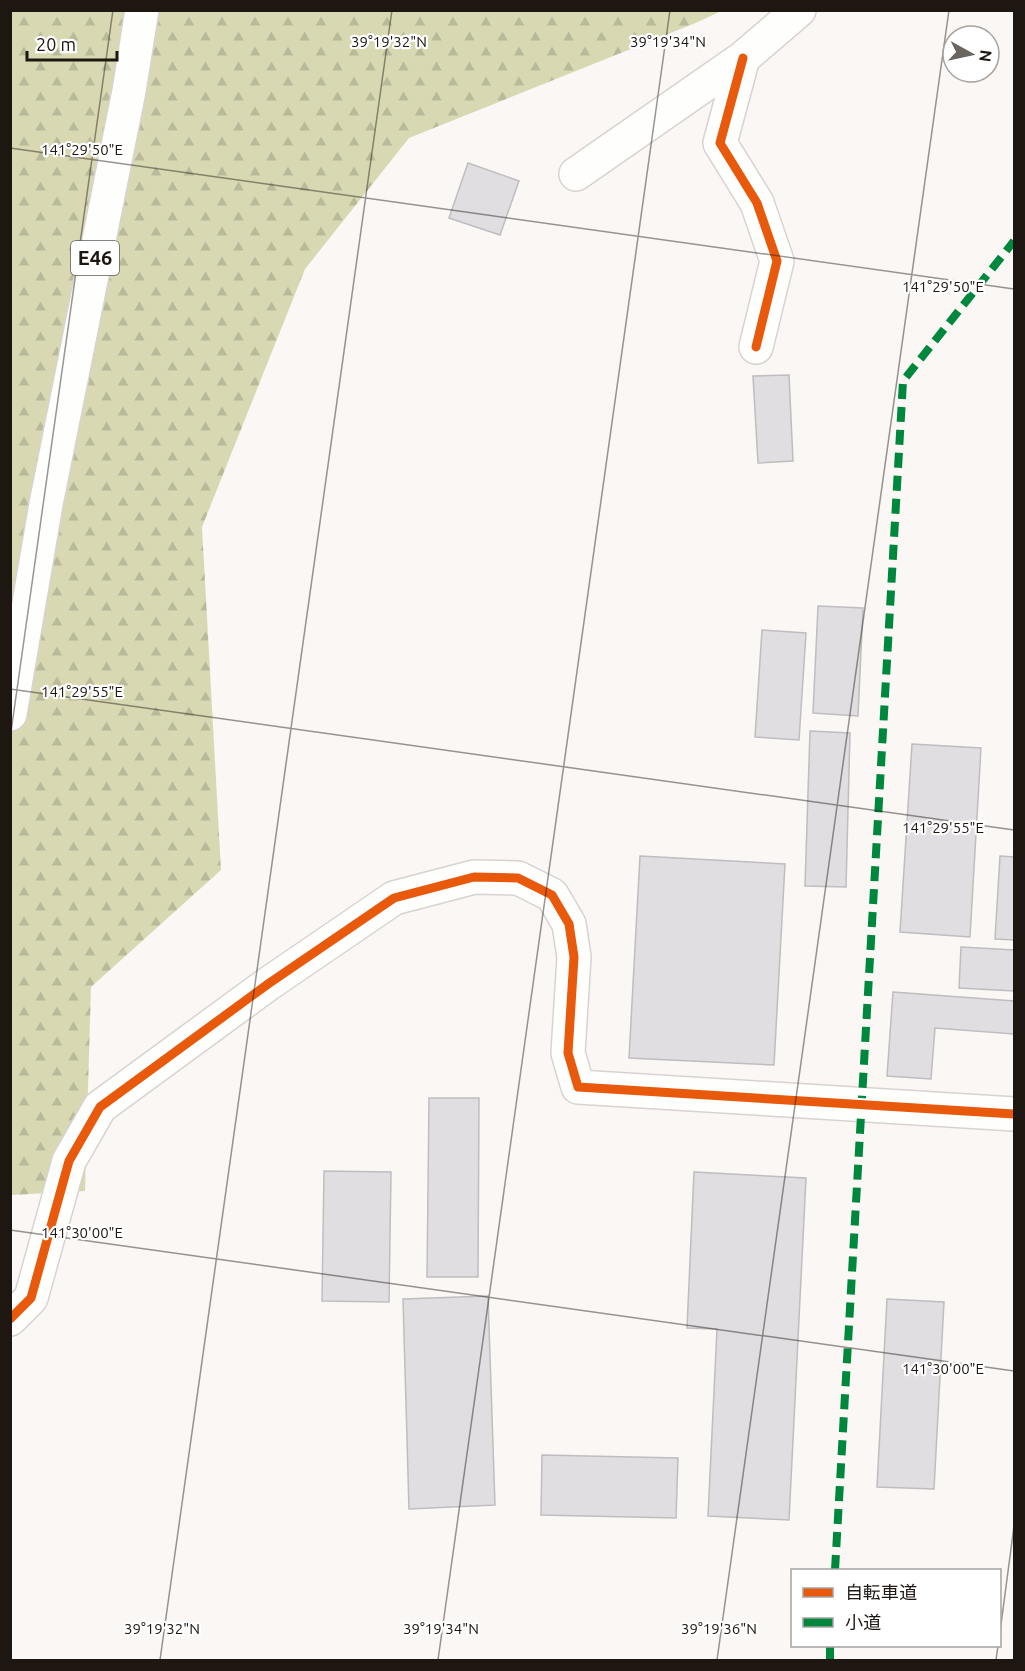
<svg xmlns="http://www.w3.org/2000/svg" width="1025" height="1671" font-family="Ubuntu,'Noto Sans JP',sans-serif">
	<style>
		.forest { fill: url(#forest-firs) }
		.building { fill: #e1dee1; stroke: #bfbdbf; stroke-width: 1.5 }
		.lines { fill: none; stroke-linecap: round; stroke-linejoin: round }
		.minor-casing { stroke: #d8d3cf; stroke-width: 36 }
		.highway-casing { stroke: #d8d3cf; stroke-width: 36 }
		.minor { stroke: #fefefd; stroke-width: 33 }
		.highway { stroke: #fefefd; stroke-width: 33 }
		.quiet { stroke: #00873e; stroke-width: 8; stroke-dasharray: 15 8; stroke-linecap: butt }
		.cycleway-casing { stroke: #fff; stroke-width: 13 }
		.cycleway { stroke: #e8590c; stroke-width: 9 }
		.ticks { fill: none; stroke: #1d1611; stroke-width: 1.5; stroke-opacity: 0.45 }
		.labels { text-anchor: middle; stroke-width: 4.5; stroke-linejoin: round; paint-order: stroke }
		.shield { fill: #fff; stroke: #615c58; stroke-width: 1.5 }
		.shield-label { font-size: 20px; font-weight: bold; fill: #1d1611 }
		.ticks-label { font-size: 15px; text-anchor: middle; fill: #1d1611; stroke: #fff; stroke-width: 4.5; stroke-linejoin: round; paint-order: stroke }
	</style>
	<defs>
		<pattern id="forest-firs" width="22" height="20" patternUnits="userSpaceOnUse" patternTransform="scale(1.5)"><rect width="22" height="20" fill="#d8d9b3"/><path d="M5 1l3.5 6h-7zM16 11l3.5 6h-7z" fill="#b9ba99"/></pattern>
	</defs>
	<rect width="100%" height="100%" fill="#faf7f4"/>
	<path class="forest" d="M11,11H721L698,22L409,138L305,269L202,527L221,870L91,987L85,1191L11,1195Z"/>
	<path class="building" d="M468,163L519,181L500,235L449,218Z
		M789,375L793,461L758,463L753,376Z
		M818,606L863,608L858,716L813,713Z
		M762,630L806,633L799,740L755,737Z
		M810,731L850,733L846,887L805,886Z
		M912,744L981,748L970,937L900,932Z
		M640,856L785,864L774,1065L629,1058Z
		M1000,856L1014,857V940L995,939Z
		M961,947L1014,950V991L959,988Z
		M893,992L1014,1001V1034L935,1028L931,1079L887,1076Z
		M429,1098H479L478,1277H427Z
		M324,1171L391,1172L389,1302L322,1301Z
		M694,1172L806,1178L789,1520L708,1516L717,1329L687,1328Z
		M488,1296L495,1505L409,1509L403,1299Z
		M887,1299L944,1302L934,1489L877,1487Z
		M542,1455L678,1458L676,1518L541,1515Z"/>
	<g class="lines">
		<defs>
			<path id="minor" d="M743,58L720,143L757,203L777,261L756,347
				M576,174L743,58L799,10
				M10,1319L31,1298L69,1161L100,1107L268,984L394,898L474,877L518,878L552,895L569,924L574,957L568,1053L578,1087L1014,1114"/>
			<path id="highway" d="M10,714L46,504L129,91L142,10"/>
		</defs>
		<use href="#minor" class="minor-casing"/>
		<use href="#highway" class="highway-casing"/>
		<use href="#minor" class="minor"/>
		<use href="#highway" class="highway"/>
		<path class="quiet" d="M835,1570L903,381L1014,241
			M830,1660V1646"/>
		<defs>
			<path id="cycleway" d="M743,58L720,143L757,203L777,261L756,347
				M10,1319L31,1298L69,1161L100,1107L268,984L394,898L474,877L518,878L552,895L569,924L574,957L568,1053L578,1087L1014,1114"/>
		</defs>
		<use href="#cycleway" class="cycleway-casing"/>
		<use href="#cycleway" class="cycleway"/>
	</g>
	<path class="ticks" d="M10,148L1014,289M10,689L1014,830M10,739L113,10M10,1230L1014,1371M1000,1632L1014,1526M160,1660L392,10M438,1660L670,10M717,1660L949,10M996,1660L998,1646"/>
	<g class="labels">
		<rect class="shield" x="71" y="241" width="48" height="34" rx="4.5"/>
		<g class="shield-label">
			<text x="95" y="265">E46</text>
		</g>
	</g>
	<g class="ticks-label">
		<text x="389" y="47">39°19'32"N</text>
		<text x="668" y="47">39°19'34"N</text>
		<text x="82" y="155">141°29'50"E</text>
		<text x="943" y="292">141°29'50"E</text>
		<text x="82" y="697">141°29'55"E</text>
		<text x="943" y="833">141°29'55"E</text>
		<text x="82" y="1238">141°30'00"E</text>
		<text x="943" y="1374">141°30'00"E</text>
		<text x="162" y="1634">39°19'32"N</text>
		<text x="441" y="1634">39°19'34"N</text>
		<text x="719" y="1634">39°19'36"N</text>
	</g>
	<rect width="1025" height="1671" fill="none" stroke="#1d1611" stroke-width="24"/>
	<rect x="791" y="1569" width="210" height="78" fill="#ffffff" stroke="#a5a2a0" stroke-width="1.5"/>
	<rect x="803" y="1588" width="30" height="9" fill="#e8590c" stroke="#a5a2a0" stroke-width="1.5"/>
	<text x="845" y="1599" font-size="18" fill="#1d1611">自転車道</text>
	<rect x="803" y="1618" width="30" height="9" fill="#00873e" stroke="#a5a2a0" stroke-width="1.5"/>
	<text x="845" y="1629" font-size="18" fill="#1d1611">小道</text>
	<g transform="translate(971 54) rotate(98)"><circle r="28" fill="#ffffff" stroke="#a5a2a0" stroke-width="1.5"/>
	<path d="M0-4.5L10 22L0 15L-10 22Z" fill="#6a6560"/>
	<text y="-9" font-size="16" font-weight="bold" text-anchor="middle" fill="#1d1611">N</text>
	</g>
	<path d="M27 51v9h90v-9" fill="none" stroke="#1d1611" stroke-width="3"/>
	<text x="36" y="51" font-size="18" fill="#1d1611" stroke="#ffffff" stroke-width="4.5" paint-order="stroke">20 m</text>
</svg>
